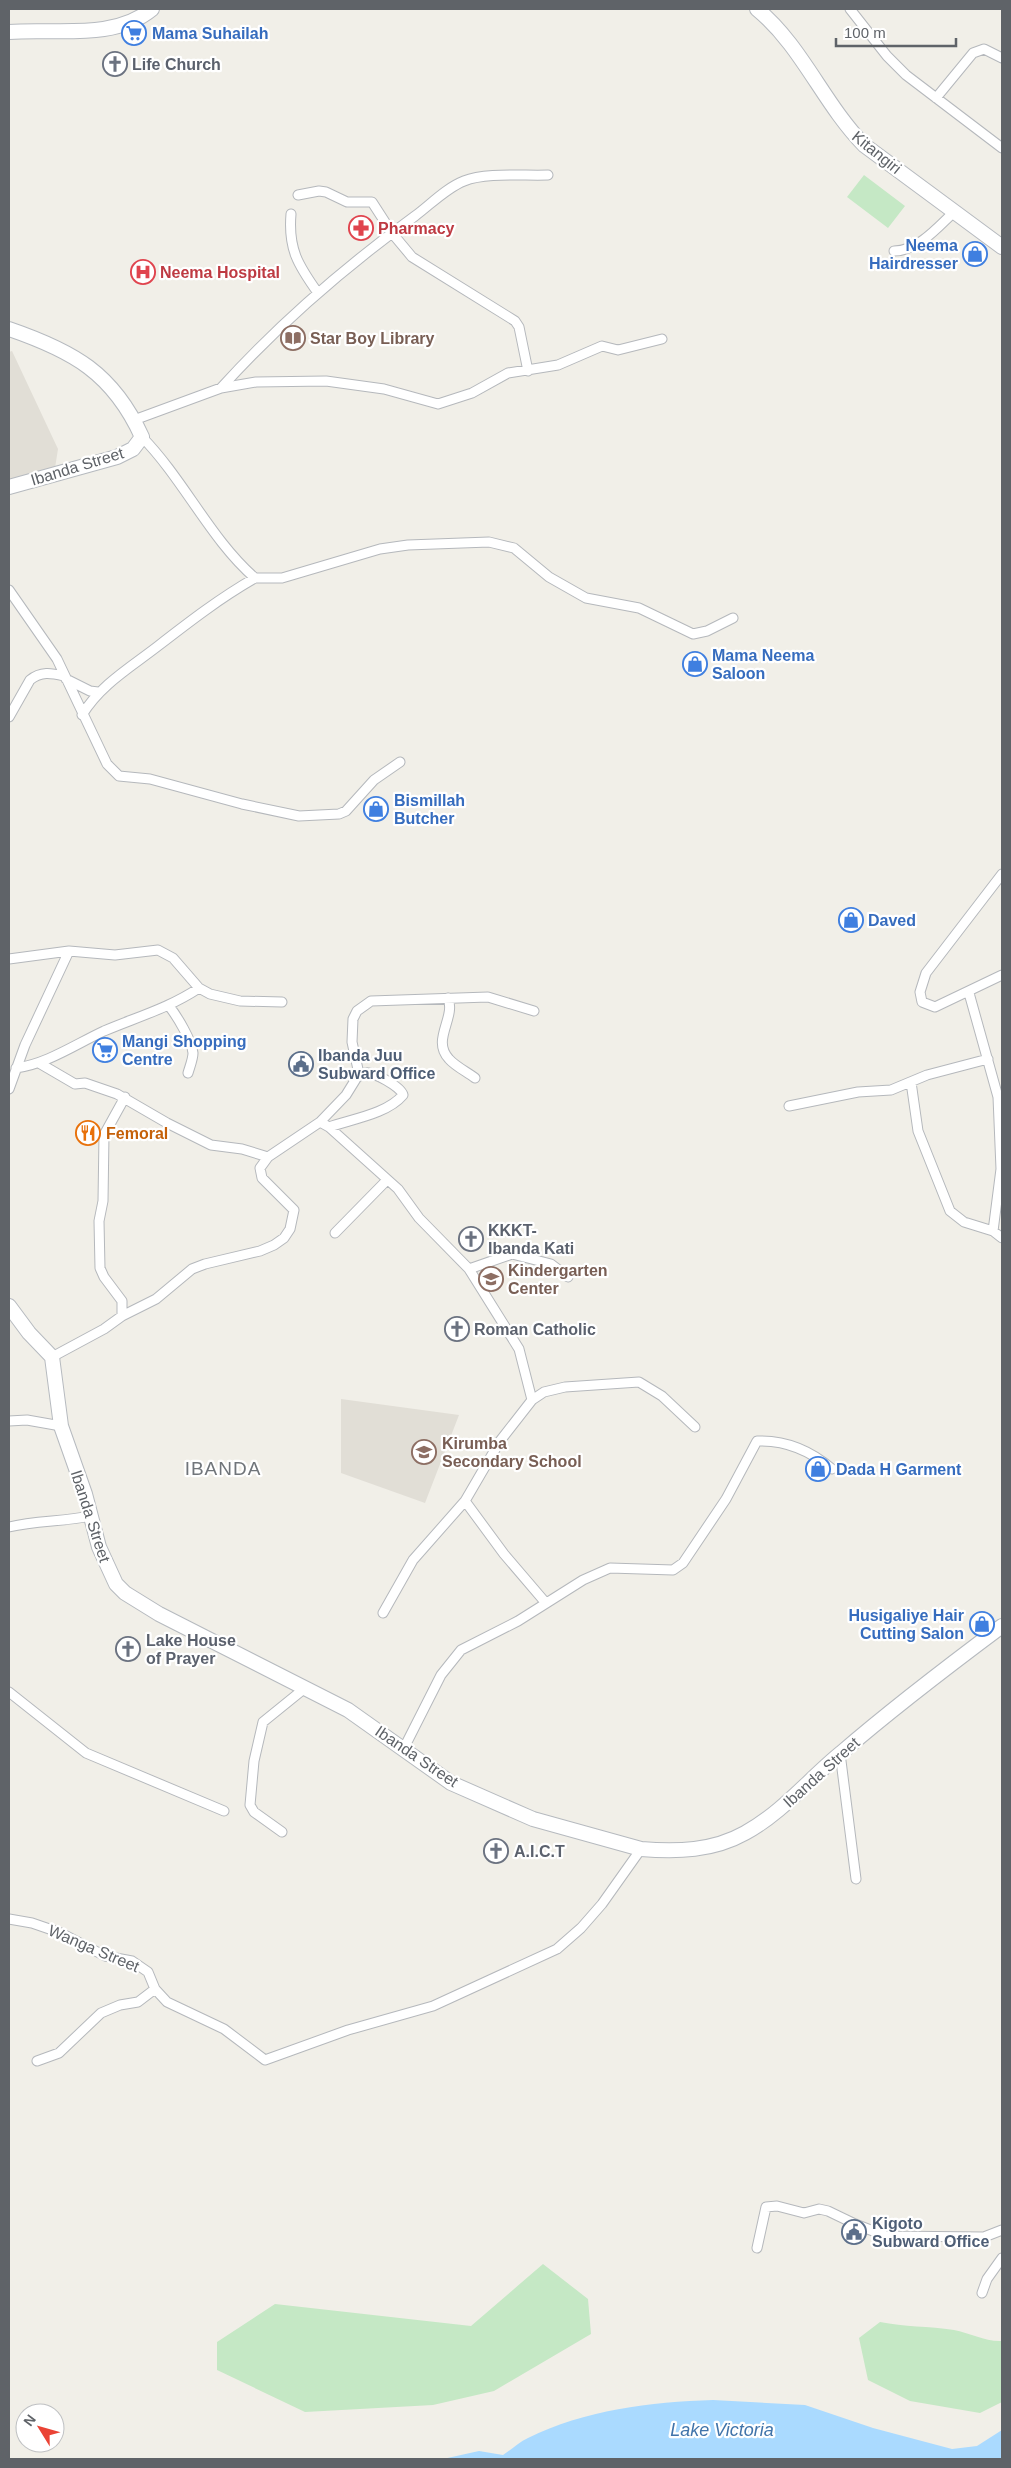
<svg xmlns="http://www.w3.org/2000/svg" width="1011" height="2468" font-family="Helvetica,sans-serif">
	<style>
		.education { fill: #e1ded6 }
		.green { fill: #c5e8c5 }
		.water { fill: #aadaff }
		.lines { fill: none; stroke-linecap: round; stroke-linejoin: round }
		.street-casing { stroke: #b5b8bc; stroke-width: 11 }
		.secondary-casing { stroke: #b6babf; stroke-width: 16 }
		.street { stroke: #fff; stroke-width: 9 }
		.secondary { stroke: #fff; stroke-width: 14 }
		.labels { text-anchor: middle; stroke-width: 4.5; stroke-linejoin: round; paint-order: stroke }
		.shop-label { font-size: 16px; font-weight: bold; fill: #366cbe; stroke: #fff; text-anchor: start }
		.worship-label { font-size: 16px; font-weight: bold; fill: #5b616d; stroke: #fff; text-anchor: start }
		.street-label { font-size: 16px; fill: #5f6368; stroke: #fff }
		.health-label { font-size: 16px; font-weight: bold; fill: #be3a42; stroke: #fff; text-anchor: start }
		.education-label { font-size: 16px; font-weight: bold; fill: #785e54; stroke: #fff; text-anchor: start }
		.service-label { font-size: 16px; font-weight: bold; fill: #4e5e75; stroke: #fff; text-anchor: start }
		.food-label { font-size: 16px; font-weight: bold; fill: #c56008; stroke: #fff; text-anchor: start }
		.water-label { font-size: 18px; font-style: italic; fill: #4174aa; stroke: #fff }
		.quarter-label { font-size: 19px; letter-spacing: 1px; fill: #70757a; stroke: #fff }
	</style>
	<rect width="100%" height="100%" fill="#f1efe8"/>
	<path class="education" d="M12,351L58,449L55,468L9,480V352Z
		M341,1399L459,1415L425,1503L341,1473Z"/>
	<path class="green" d="M864,175L905,206L888,228L847,197Z
		M543,2264L588,2299L591,2334L494,2391L433,2405L305,2412L217,2370V2342L275,2304L471,2326Z
		M880,2322C904,2327 929,2326 954,2330C970,2333 986,2342 1002,2341V2402L980,2413L910,2401L868,2380L859,2338Z"/>
	<path class="water" d="M713,2400L805,2405L873,2428L952,2449L977,2446L1002,2430V2459H443L479,2451L503,2455C511,2450 519,2442 528,2438C584,2410 651,2402 713,2400Z"/>
	<g class="lines">
		<defs>
			<path id="street" d="M850,9L887,56L906,75L1002,148
				M936,98L973,53L984,49L1002,58
				M298,195L319,191L326,192L347,202H372L392,233L412,257L515,321L519,327L528,371
				M291,214C288,249 298,265 318,293
				M894,251C918,251 938,227 954,212
				M221,388C279,324 345,267 415,216C430,205 446,188 464,181C486,172 524,176 548,175
				M134,420L221,388L256,382L326,381L384,389L438,404L472,393L508,373L558,365L602,346L618,350L662,339
				M142,437C184,480 211,540 255,578H282L380,549L408,545L489,542L514,548L549,577L586,598L639,608L693,634L707,631L733,618
				M9,590L57,659L107,764L119,776L150,779L242,804L299,816L339,814L346,811L374,780L400,762
				M66,679L90,691L98,692
				M82,715C100,685 131,667 158,646C189,622 220,598 255,578
				M9,717L30,680C41,671 51,673 64,676
				M1002,874L926,973L920,992L922,1002L935,1007L1002,975
				M9,959L69,951L115,955L158,950L173,958L199,988L210,994L240,1001L282,1002
				M969,993L998,1097L1001,1169L993,1231
				M448,998C456,1018 431,1040 449,1059C455,1066 467,1072 475,1078
				M169,1006C177,1016 192,1041 193,1053C193,1059 190,1066 188,1073
				M39,1063L75,1084L85,1083L117,1094L167,1123L211,1145L242,1149L268,1157
				M16,1068C47,1064 76,1044 104,1031C137,1017 169,1008 199,988
				M911,1082L918,1131L950,1211L964,1222L993,1231L1002,1238
				M9,1089L25,1045L69,951
				M789,1106L858,1092L891,1090L927,1075L988,1059
				M320,1122L329,1127L398,1189L419,1218L469,1269L519,1349L532,1400
				M329,1127C352,1119 387,1114 403,1095C401,1087 373,1071 365,1073C362,1074 360,1076 358,1077
				M335,1233L387,1180
				M469,1269L512,1254L551,1264L568,1277
				M122,1316V1301L104,1277L100,1268L99,1221L103,1201L104,1135L125,1097
				M52,1357L104,1329L122,1316L156,1299L192,1269L205,1264L260,1251L274,1245L284,1238L290,1229L294,1210L262,1178L260,1168L268,1157L320,1122L346,1095L359,1074L352,1042L353,1019L357,1011L371,1001L488,997L534,1011
				M9,1421L27,1420L61,1426
				M465,1501L504,1554L545,1602
				M9,1527C36,1520 63,1522 90,1516
				M383,1613L413,1560L465,1501L500,1441L532,1400L544,1392L565,1387L639,1382L662,1396L695,1427
				M9,1692L86,1753L224,1811
				M404,1748L441,1675L461,1650L518,1621L583,1580L610,1568L673,1570L683,1563L726,1499L757,1441C785,1440 811,1451 832,1469
				M840,1753L856,1879
				M282,1832L254,1812L250,1805L254,1761L263,1722L305,1688
				M9,1919L32,1923L61,1933L105,1956L132,1961L148,1972L155,1989L167,2002L224,2029L265,2060L348,2030L433,2006L557,1949L581,1928L602,1904L641,1849
				M37,2061L59,2053L101,2013L120,2005L138,2002L155,1989
				M757,2248L766,2207L777,2206L804,2213L819,2209L828,2211L855,2224L886,2236L984,2237L1002,2230
				M982,2293L987,2279L1002,2258"/>
			<path id="secondary" d="M757,9C802,46 823,103 864,145L1002,247
				M9,32C56,28 113,41 152,9
				M9,329C73,351 113,373 142,437L133,449L117,457L9,487
				M9,1306L29,1333L52,1357L61,1426L85,1494L99,1547L116,1584L125,1593L159,1614L348,1710L451,1783L533,1819L641,1849C677,1852 713,1851 745,1833C782,1813 809,1779 841,1753C893,1708 947,1667 1002,1626"/>
		</defs>
		<use href="#street" class="street-casing"/>
		<use href="#secondary" class="secondary-casing"/>
		<use href="#street" class="street"/>
		<use href="#secondary" class="secondary"/>
	</g>
	<defs>
		<symbol id="supermarket-ring" viewBox="-11 -11 22 22"><circle r="9.5" fill="#fff" stroke="#3f7fe0" stroke-width="1.5"/><path d="M-6-5.5h2.5l.6 2H6L4.5 2H-2.5L-4.4-4H-6ZM-1.5 3.2a1.3 1.3 0 1 0 .1 0ZM3 3.2a1.3 1.3 0 1 0 .1 0Z" fill="#3f7fe0"/></symbol>
		<symbol id="church-ring" viewBox="-11 -11 22 22"><circle r="9.5" fill="#fff" stroke="#6b7280" stroke-width="1.5"/><path d="M-1.2-6h2.4v3.5h3.3v2.4h-3.3V6h-2.4V-.1h-3.3v-2.4h3.3Z" fill="#6b7280"/></symbol>
		<symbol id="pharmacy-ring" viewBox="-11 -11 22 22"><circle r="9.5" fill="#fff" stroke="#e0444e" stroke-width="1.5"/><path d="M-2-6h4v4h4v4h-4v4h-4v-4h-4v-4h4Z" fill="#e0444e"/></symbol>
		<symbol id="shop-ring" viewBox="-11 -11 22 22"><circle r="9.5" fill="#fff" stroke="#3f7fe0" stroke-width="1.5"/><path d="M-5-2.5h2.3a2.7 3.5 0 0 1 5.4 0H5L5.5 6h-11ZM-1.5-2.5h3a1.5 2.3 0 0 0-3 0Z" fill="#3f7fe0"/></symbol>
		<symbol id="hospital-ring" viewBox="-11 -11 22 22"><circle r="9.5" fill="#fff" stroke="#e0444e" stroke-width="1.5"/><path d="M-5-5h3v3.5h4V-5h3V5h-3V1.5h-4V5h-3Z" fill="#e0444e"/></symbol>
		<symbol id="library-ring" viewBox="-11 -11 22 22"><circle r="9.5" fill="#fff" stroke="#8d6e63" stroke-width="1.5"/><path d="M-6-4Q-3-5.5-.7-3.5V5Q-3 3-6 4ZM6-4Q3-5.5 .7-3.5V5Q3 3 6 4Z" fill="#8d6e63"/></symbol>
		<symbol id="civic-ring" viewBox="-11 -11 22 22"><circle r="9.5" fill="#fff" stroke="#5c6f8a" stroke-width="1.5"/><path d="M-.6-6.5H3V-4.5H.6V-3L4-1V1h2V6H-6V1h2V-1L-.6-3ZM-1.2 2.5V6h2.4V2.5Z" fill="#5c6f8a"/></symbol>
		<symbol id="restaurant-ring" viewBox="-11 -11 22 22"><circle r="9.5" fill="#fff" stroke="#e8710a" stroke-width="1.5"/><path d="M-5-6h1v4h1v-4h1v4h1v-4h1v5L-1.5 .5V6h-2V.5L-5-1ZM5-6V6H3V1.5H1.5Q1.5-4 5-6Z" fill="#e8710a"/></symbol>
		<symbol id="school-ring" viewBox="-11 -11 22 22"><circle r="9.5" fill="#fff" stroke="#8d6e63" stroke-width="1.5"/><path d="M0-5L7-2L0 1L-7-2ZM-4 1L0 2.5L4 1V4Q0 6-4 4Z" fill="#8d6e63"/></symbol>
	</defs>
	<g fill-rule="evenodd">
		<use href="#supermarket-ring" x="120" y="19" width="28" height="28"/>
		<use href="#church-ring" x="101" y="50" width="28" height="28"/>
		<use href="#pharmacy-ring" x="347" y="214" width="28" height="28"/>
		<use href="#shop-ring" x="961" y="240" width="28" height="28"/>
		<use href="#hospital-ring" x="129" y="258" width="28" height="28"/>
		<use href="#library-ring" x="279" y="324" width="28" height="28"/>
		<use href="#shop-ring" x="681" y="650" width="28" height="28"/>
		<use href="#shop-ring" x="362" y="795" width="28" height="28"/>
		<use href="#shop-ring" x="837" y="906" width="28" height="28"/>
		<use href="#supermarket-ring" x="91" y="1036" width="28" height="28"/>
		<use href="#civic-ring" x="287" y="1050" width="28" height="28"/>
		<use href="#restaurant-ring" x="74" y="1119" width="28" height="28"/>
		<use href="#church-ring" x="457" y="1225" width="28" height="28"/>
		<use href="#school-ring" x="477" y="1265" width="28" height="28"/>
		<use href="#church-ring" x="443" y="1315" width="28" height="28"/>
		<use href="#school-ring" x="410" y="1438" width="28" height="28"/>
		<use href="#shop-ring" x="804" y="1455" width="28" height="28"/>
		<use href="#shop-ring" x="968" y="1610" width="28" height="28"/>
		<use href="#church-ring" x="114" y="1635" width="28" height="28"/>
		<use href="#church-ring" x="482" y="1837" width="28" height="28"/>
		<use href="#civic-ring" x="840" y="2218" width="28" height="28"/>
	</g>
	<g class="labels">
		<g class="shop-label">
			<text x="152" y="39">Mama Suhailah</text>
			<text x="958" y="251" text-anchor="end">Neema<tspan x="958" dy="18">Hairdresser</tspan></text>
			<text x="712" y="661">Mama Neema<tspan x="712" dy="18">Saloon</tspan></text>
			<text x="394" y="806">Bismillah<tspan x="394" dy="18">Butcher</tspan></text>
			<text x="868" y="926">Daved</text>
			<text x="122" y="1047">Mangi Shopping<tspan x="122" dy="18">Centre</tspan></text>
			<text x="836" y="1475">Dada H Garment</text>
			<text x="964" y="1621" text-anchor="end">Husigaliye Hair<tspan x="964" dy="18">Cutting Salon</tspan></text>
		</g>
		<g class="worship-label">
			<text x="132" y="70">Life Church</text>
			<text x="488" y="1236">KKKT-<tspan x="488" dy="18">Ibanda Kati</tspan></text>
			<text x="474" y="1335">Roman Catholic</text>
			<text x="146" y="1646">Lake House<tspan x="146" dy="18">of Prayer</tspan></text>
			<text x="514" y="1857">A.I.C.T</text>
		</g>
		<g class="street-label">
			<text transform="translate(877 152) rotate(39)" y="6">Kitangiri</text>
			<text transform="translate(77 466) rotate(-17)" y="6">Ibanda Street</text>
			<text transform="translate(91 1516) rotate(72)" y="6">Ibanda Street</text>
			<text transform="translate(417 1756) rotate(34)" y="6">Ibanda Street</text>
			<text transform="translate(821 1772) rotate(-42)" y="6">Ibanda Street</text>
			<text transform="translate(94 1948) rotate(23)" y="6">Wanga Street</text>
		</g>
		<g class="health-label">
			<text x="378" y="234">Pharmacy</text>
			<text x="160" y="278">Neema Hospital</text>
		</g>
		<g class="education-label">
			<text x="310" y="344">Star Boy Library</text>
			<text x="508" y="1276">Kindergarten<tspan x="508" dy="18">Center</tspan></text>
			<text x="442" y="1449">Kirumba<tspan x="442" dy="18">Secondary School</tspan></text>
		</g>
		<g class="service-label">
			<text x="318" y="1061">Ibanda Juu<tspan x="318" dy="18">Subward Office</tspan></text>
			<text x="872" y="2229">Kigoto<tspan x="872" dy="18">Subward Office</tspan></text>
		</g>
		<g class="food-label">
			<text x="106" y="1139">Femoral</text>
		</g>
		<g class="water-label">
			<text x="722" y="2436">Lake Victoria</text>
		</g>
		<g class="quarter-label">
			<text x="223" y="1475">IBANDA</text>
		</g>
	</g>
	<rect width="1011" height="2468" fill="none" stroke="#5f6368" stroke-width="20"/>
	<g transform="translate(40 2428) rotate(307)"><circle r="24" fill="#ffffff" stroke="#bfc1c3"/>
	<path d="M0-4L9 19L0 12L-9 19Z" fill="#ea4335"/>
	<text y="-8" font-size="14" font-weight="bold" text-anchor="middle" fill="#5f6368">N</text>
	</g>
	<path d="M836 38v8h120v-8" fill="none" stroke="#5f6368" stroke-width="2.5"/>
	<text x="844" y="38" font-size="15" fill="#5f6368" stroke="#ffffff" stroke-width="4" paint-order="stroke">100 m</text>
</svg>
